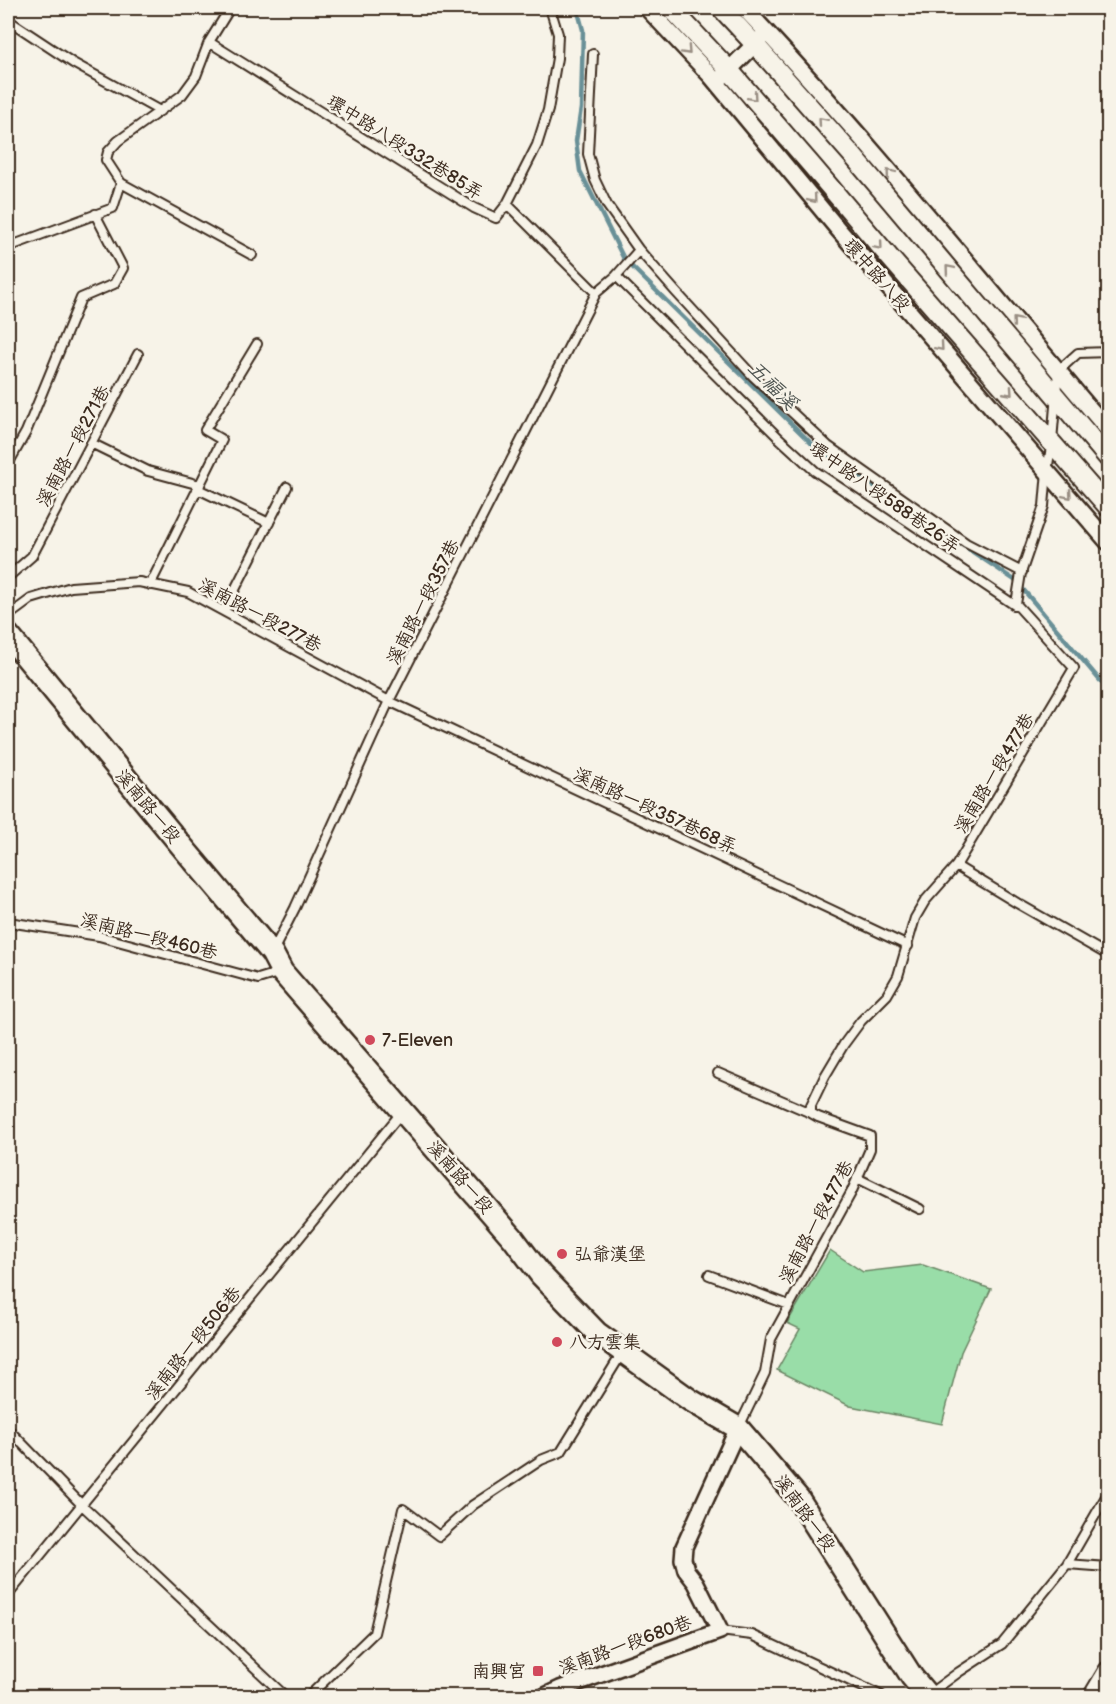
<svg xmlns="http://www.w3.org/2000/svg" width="1116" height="1704" font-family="'Balsamiq Sans','LXGW WenKai TC',sans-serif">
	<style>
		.green { fill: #99dda8; stroke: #6a8463; stroke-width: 1.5 }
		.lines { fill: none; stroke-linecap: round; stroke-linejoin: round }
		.stream { stroke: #699097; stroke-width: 4.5 }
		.service-casing { stroke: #3b2a1e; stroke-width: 12 }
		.minor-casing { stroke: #3b2a1e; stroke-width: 20 }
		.tertiary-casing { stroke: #3b2a1e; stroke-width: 22 }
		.secondary-casing { stroke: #3b2a1e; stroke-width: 26 }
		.service { stroke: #f7f3e8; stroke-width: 8 }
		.minor { stroke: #f7f3e8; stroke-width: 15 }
		.tertiary { stroke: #f7f3e8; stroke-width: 18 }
		.secondary { stroke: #f7f3e8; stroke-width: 21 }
		.oneway { stroke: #998e83 }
		.poi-dot { fill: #d1495b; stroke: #f7f3e8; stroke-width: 2 }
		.labels { text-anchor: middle; stroke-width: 5; stroke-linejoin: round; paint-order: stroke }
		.street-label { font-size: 18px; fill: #3b2a1e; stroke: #f7f3e8 }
		.poi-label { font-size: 18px; fill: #3b2a1e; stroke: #f7f3e8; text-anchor: start }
		.water-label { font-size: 20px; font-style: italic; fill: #4e5450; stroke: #f7f3e8 }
	</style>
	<rect width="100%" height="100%" fill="#f7f3e8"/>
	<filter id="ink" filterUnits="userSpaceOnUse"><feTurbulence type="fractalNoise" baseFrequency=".0167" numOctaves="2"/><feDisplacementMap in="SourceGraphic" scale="12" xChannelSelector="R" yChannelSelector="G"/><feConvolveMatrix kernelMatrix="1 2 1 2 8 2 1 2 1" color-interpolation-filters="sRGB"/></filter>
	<g filter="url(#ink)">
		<path class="green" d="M830,1250L863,1272L923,1265L991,1289L961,1352L942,1424L850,1406L777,1370L800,1329L787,1323Z"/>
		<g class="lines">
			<path class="stream" d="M577,8L583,30L581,108L576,141L580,171L624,259L813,445L1016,581L1108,690"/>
			<defs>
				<path id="service" d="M8,20L73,63L160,111
					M209,42L474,208L496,218L507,204L596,293
					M593,54L588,154L595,180L607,205L639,250L676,292L753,376L828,446L966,543L1022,572
					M121,183L252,255
					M507,204L537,145L548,110L557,58L558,34L550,8
					M8,247L113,208L121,183L106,160L108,152L118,141L182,95L196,76L209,42L230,8
					M616,276L779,438L815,471L1016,606
					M91,443L148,471L200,485
					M8,464L26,432L81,298L114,284L123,268L95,214
					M198,489L269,523
					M8,577L32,556L138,354
					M150,585L222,440L205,430L257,344
					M224,611L287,487
					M8,616L31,599L71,587L139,582L188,592L389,701L908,946
					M956,866L1017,903L1108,955
					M8,922L99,936L258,979L281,972
					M273,951L295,908L389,701L596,293L616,276L639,250
					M718,1073L811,1113
					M857,1178L920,1209
					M709,1275L789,1305
					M739,1427L765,1373L771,1339L851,1193L870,1149V1136L818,1117L811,1113V1105L825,1076L844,1044L861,1021L887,995L898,976L915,918L925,901L956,866L1074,668L1016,604L1021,573L1044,506L1047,471L1052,441L1058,371L1078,353L1108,352
					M8,1429L81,1504L285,1696
					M1067,1564L1108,1567
					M8,1595L401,1113
					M720,1631L752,1635L882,1696
					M929,1694L959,1672L1002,1644L1067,1564L1108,1493
					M309,1696L374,1633L403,1509L439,1536L473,1505L541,1460L561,1452L622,1353"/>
				<path id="minor" d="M647,8L711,76L838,229L1108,542
					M744,8C871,143 988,289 1108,430
					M722,77L763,36
					M545,1696L560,1689L720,1631L696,1583L686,1570L683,1559L684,1547L738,1428"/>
				<path id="tertiary" d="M671,8L729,70L813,167L891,259L1108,507
					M721,8L759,49L853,156L1108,458
					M1093,1696L1108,1671"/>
				<path id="secondary" d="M8,635L185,850L272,953L282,972L513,1238L541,1275L597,1333L690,1400L738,1428L798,1498L912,1677L928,1696"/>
			</defs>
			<use href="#service" class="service-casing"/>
			<use href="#minor" class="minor-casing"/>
			<use href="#tertiary" class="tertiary-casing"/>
			<use href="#secondary" class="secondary-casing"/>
			<use href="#service" class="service"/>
			<use href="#minor" class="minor"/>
			<use href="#tertiary" class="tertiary"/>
			<use href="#secondary" class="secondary"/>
		</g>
		<defs><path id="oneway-chevron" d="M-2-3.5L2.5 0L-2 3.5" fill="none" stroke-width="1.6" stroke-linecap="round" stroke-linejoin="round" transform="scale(1.5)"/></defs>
		<g class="oneway">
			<use href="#oneway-chevron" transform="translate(687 51) rotate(47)"/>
			<use href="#oneway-chevron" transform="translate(753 97) rotate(49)"/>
			<use href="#oneway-chevron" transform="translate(822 121) rotate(-131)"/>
			<use href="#oneway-chevron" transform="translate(890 173) rotate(-130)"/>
			<use href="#oneway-chevron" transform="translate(813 199) rotate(50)"/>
			<use href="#oneway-chevron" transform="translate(879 246) rotate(50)"/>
			<use href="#oneway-chevron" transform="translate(949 269) rotate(-130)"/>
			<use href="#oneway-chevron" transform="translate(1016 321) rotate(-130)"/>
			<use href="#oneway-chevron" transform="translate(940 347) rotate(49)"/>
			<use href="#oneway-chevron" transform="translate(1009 392) rotate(48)"/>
			<use href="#oneway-chevron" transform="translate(1068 495) rotate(49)"/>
		</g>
	</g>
	<g class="poi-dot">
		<circle cx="370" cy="1040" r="6"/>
		<circle cx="562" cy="1254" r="6"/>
		<circle cx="557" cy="1342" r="6"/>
		<rect x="532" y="1665" width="12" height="12" rx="3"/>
	</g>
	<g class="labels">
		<g class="street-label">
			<text transform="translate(405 147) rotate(32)" y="6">環中路八段332巷85弄</text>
			<text transform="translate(877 275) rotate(49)" y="6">環中路八段</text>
			<text transform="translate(73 446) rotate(-62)" y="6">溪南路一段271巷</text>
			<text transform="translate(885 497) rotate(35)" y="6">環中路八段588巷26弄</text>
			<text transform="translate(423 602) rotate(-63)" y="6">溪南路一段357巷</text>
			<text transform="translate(260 615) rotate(28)" y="6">溪南路一段277巷</text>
			<text transform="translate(994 773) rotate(-59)" y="6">溪南路一段477巷</text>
			<text transform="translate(148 806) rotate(50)" y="6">溪南路一段</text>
			<text transform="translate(655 810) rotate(25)" y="6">溪南路一段357巷68弄</text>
			<text transform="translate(149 936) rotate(14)" y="6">溪南路一段460巷</text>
			<text transform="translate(460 1177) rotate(49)" y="6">溪南路一段</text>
			<text transform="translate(816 1222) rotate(-62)" y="6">溪南路一段477巷</text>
			<text transform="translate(193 1343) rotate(-51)" y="6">溪南路一段506巷</text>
			<text transform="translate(805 1513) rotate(54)" y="6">溪南路一段</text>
			<text transform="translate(625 1645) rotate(-20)" y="6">溪南路一段680巷</text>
		</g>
		<g class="poi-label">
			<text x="382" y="1046">7-Eleven</text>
			<text x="574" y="1260">弘爺漢堡</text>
			<text x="569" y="1348">八方雲集</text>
			<text x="526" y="1677" text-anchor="end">南興宮</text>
		</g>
		<g class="water-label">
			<text transform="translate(773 385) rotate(45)" y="7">五福溪</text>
		</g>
	</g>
	<rect width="1116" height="1704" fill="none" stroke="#f7f3e8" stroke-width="30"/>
	<rect x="15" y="15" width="1086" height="1674" fill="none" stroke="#3b2a1e" stroke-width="2" filter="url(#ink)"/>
</svg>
